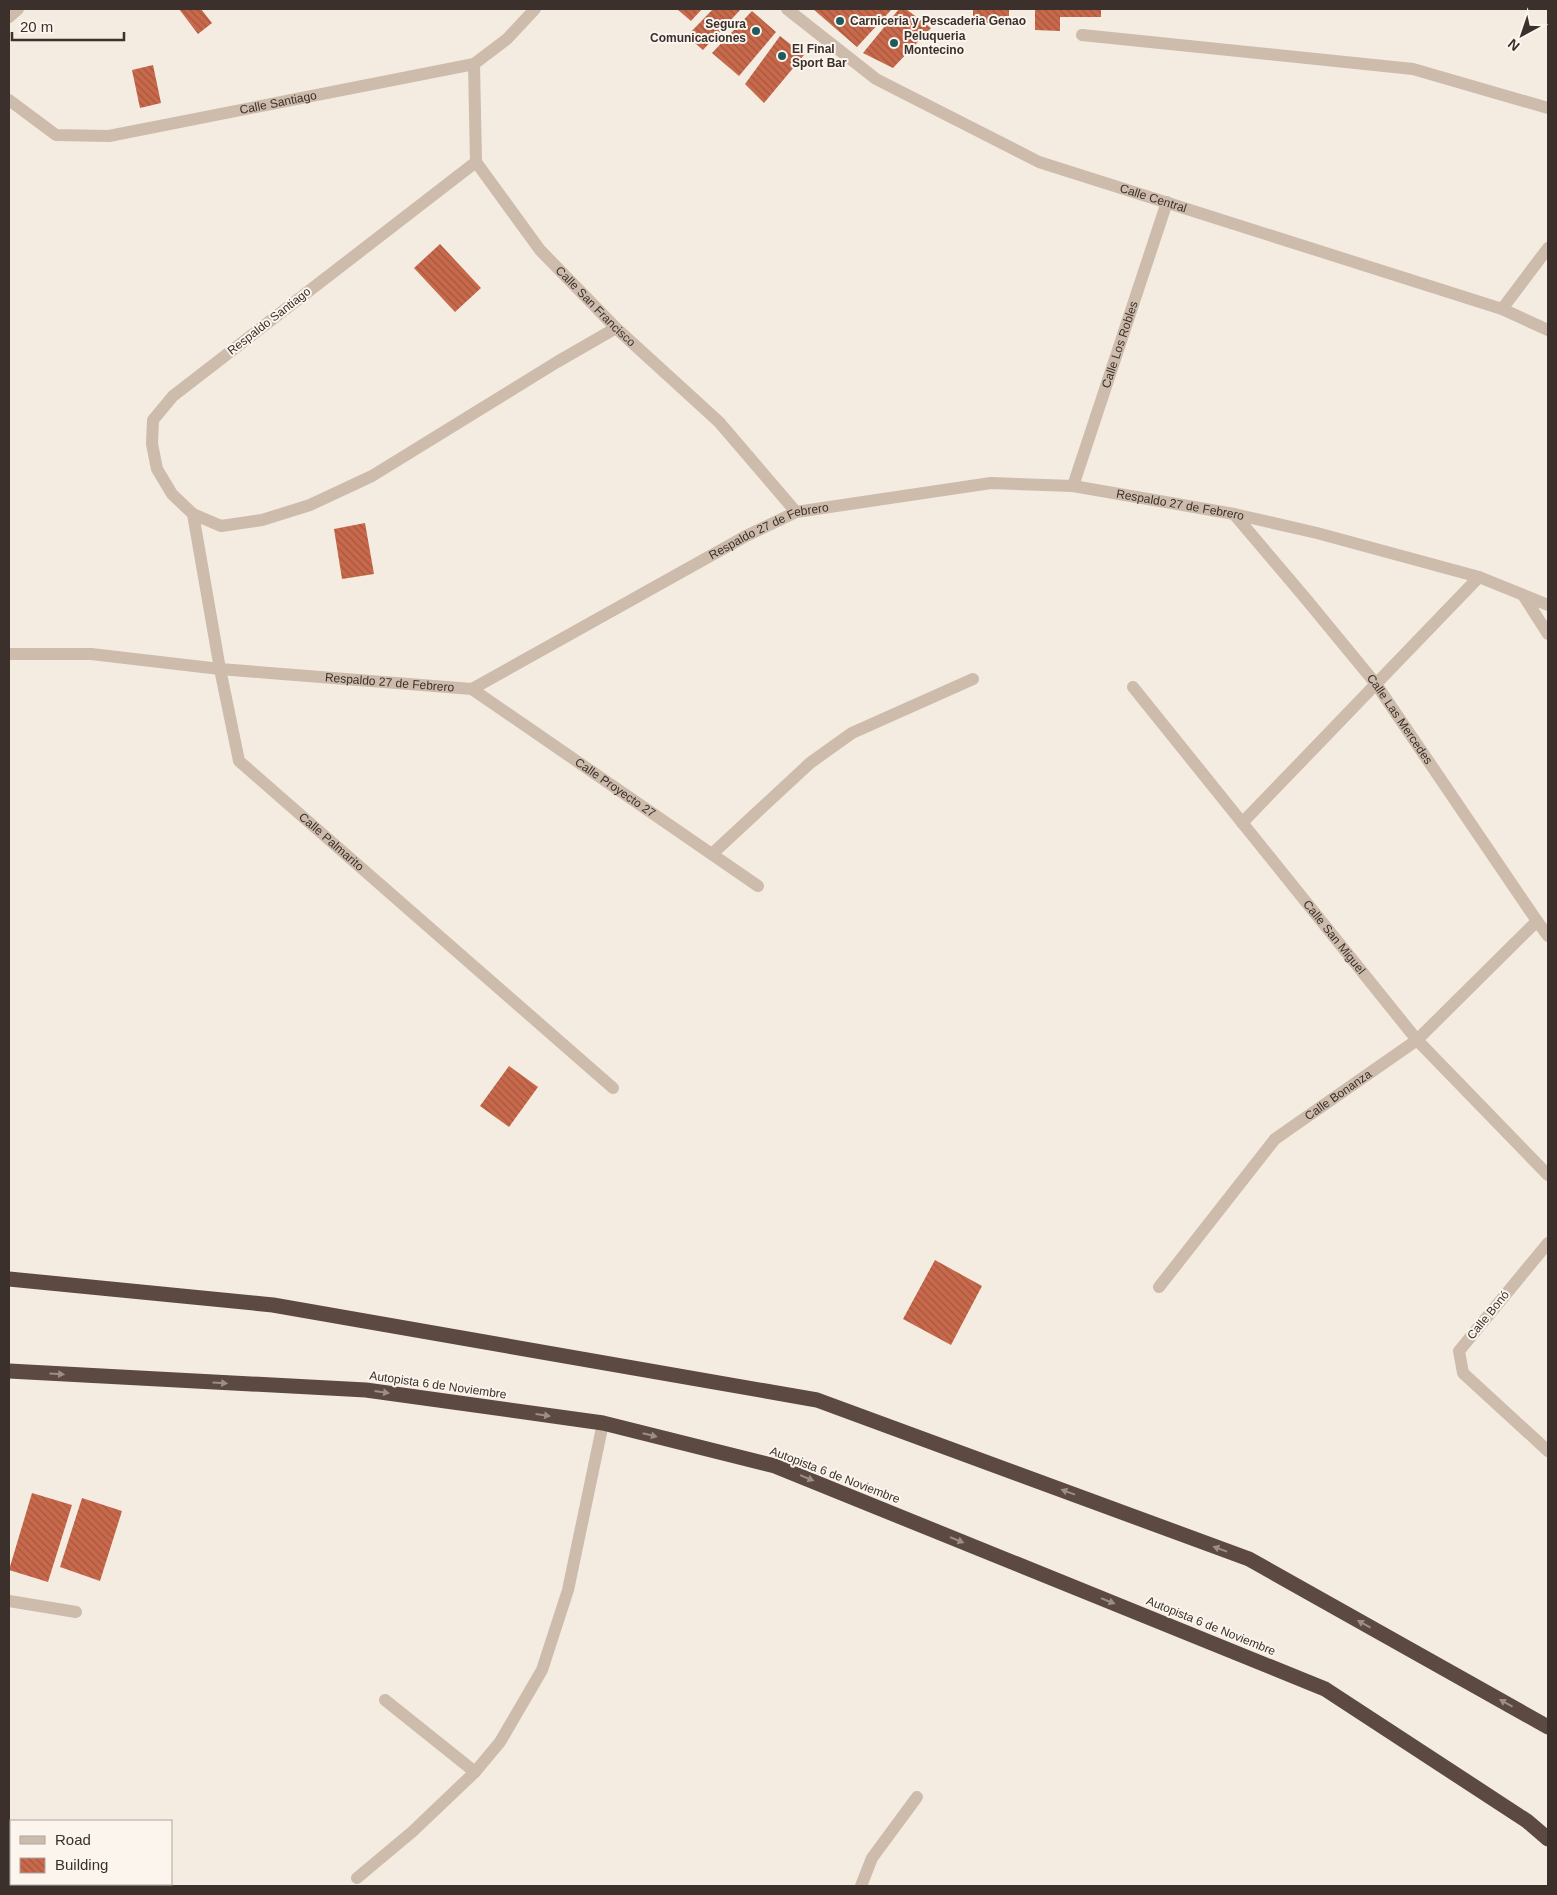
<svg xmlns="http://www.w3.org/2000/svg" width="1557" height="1895" font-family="Arial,sans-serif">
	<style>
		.building { fill: url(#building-back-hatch) }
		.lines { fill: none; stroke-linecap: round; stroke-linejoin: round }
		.minor { stroke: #cdbbac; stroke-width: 12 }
		.motorway { stroke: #5c4a42; stroke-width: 15 }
		.oneway { fill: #9c8e87 }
		.poi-dot { fill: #1f5a5e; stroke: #fbf5ee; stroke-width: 2 }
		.labels { text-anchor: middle; stroke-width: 4; stroke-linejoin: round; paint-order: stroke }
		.poi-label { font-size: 12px; font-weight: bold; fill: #3b302b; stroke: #fbf5ee; text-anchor: start }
		.street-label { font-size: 12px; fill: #3b302b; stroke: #fbf5ee }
	</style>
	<defs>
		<pattern id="building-back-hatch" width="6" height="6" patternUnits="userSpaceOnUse" patternTransform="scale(1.25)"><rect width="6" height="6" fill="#c8694b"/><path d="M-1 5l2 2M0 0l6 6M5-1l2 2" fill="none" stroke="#a4573f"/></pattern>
	</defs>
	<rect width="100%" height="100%" fill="#f4ebe1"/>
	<path class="building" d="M179,9H201L212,23L198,34Z
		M677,9H702L691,21Z
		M713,9H741L703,50L687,36Z
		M813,9H892L857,47Z
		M899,9H906L931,28L893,68L863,53Z
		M973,9H1009V23H973Z
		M1035,9H1101V17H1060V31L1035,30Z
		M752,11L776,32L739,76L712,53Z
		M780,36L804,55L764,103L745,84Z
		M153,65L161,103L140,108L132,70Z
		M440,244L481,288L455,312L414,268Z
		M365,523L374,574L342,579L334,529Z
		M509,1066L538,1087L509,1127L480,1106Z
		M935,1260L982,1286L951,1345L903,1319Z
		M32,1493L72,1505L48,1582L9,1570Z
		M82,1498L122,1511L100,1581L60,1567Z"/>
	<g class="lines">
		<g class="minor">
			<path id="s1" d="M787,9L876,79L1039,162L1502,309L1548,330"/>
			<path d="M9,17L18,9"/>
			<path d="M1082,35L1413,69L1548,108"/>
			<path id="s2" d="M474,64L476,162L540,250L616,328L719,422L796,512"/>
			<path id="s3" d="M9,100L56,135L109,136L474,64L507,39L535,9"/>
			<path d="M476,162L173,396L153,420L152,444L157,469L172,494L193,514L221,526L262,520L310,505L372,476L557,362L616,328"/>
			<path d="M1502,309L1548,248"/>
			<path id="s4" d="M1073,486L1167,202"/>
			<path id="s5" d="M193,514L220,669L239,761L613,1088"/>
			<path id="s6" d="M1234,514L1306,599L1376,684L1537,921L1548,936"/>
			<path d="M1523,595L1548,634"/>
			<path id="s7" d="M9,654H91L220,669L472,689L746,536L796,512L991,483L1073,486L1234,514L1317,533L1479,577L1548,605"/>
			<path id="s8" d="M1133,687L1417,1040L1548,1175"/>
			<path id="s9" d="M472,689L758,886"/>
			<path d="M1242,823L1479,577"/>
			<path d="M712,854L810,763L852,733L973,679"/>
			<path d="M1548,1243L1459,1351L1463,1373L1548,1451"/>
			<path id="s10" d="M1159,1287L1275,1139L1417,1040L1537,921"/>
			<path d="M9,1601L76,1612"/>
			<path d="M385,1700L475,1772"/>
			<path d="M357,1878L412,1832L475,1772L500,1742L542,1670L568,1590L603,1423"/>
			<path d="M861,1886L872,1858L917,1797"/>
		</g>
		<path class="motorway" d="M9,1279L273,1305L817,1400L1249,1559L1548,1727
			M9,1371L366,1390L603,1423L775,1466L1325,1689L1527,1821L1548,1839"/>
	</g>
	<defs><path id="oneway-solid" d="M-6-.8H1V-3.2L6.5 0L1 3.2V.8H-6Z" transform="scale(1.25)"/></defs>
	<g class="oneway">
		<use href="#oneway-solid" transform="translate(57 1374) rotate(3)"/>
		<use href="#oneway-solid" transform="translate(220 1383) rotate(3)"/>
		<use href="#oneway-solid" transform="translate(382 1392) rotate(8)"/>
		<use href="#oneway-solid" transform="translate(543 1415) rotate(8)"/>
		<use href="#oneway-solid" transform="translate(650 1435) rotate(14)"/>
		<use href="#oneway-solid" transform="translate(807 1478) rotate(22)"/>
		<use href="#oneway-solid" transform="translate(1068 1492) rotate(-160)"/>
		<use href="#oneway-solid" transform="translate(957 1540) rotate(22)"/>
		<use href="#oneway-solid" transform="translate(1220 1549) rotate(-160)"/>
		<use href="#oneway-solid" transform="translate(1108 1601) rotate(22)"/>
		<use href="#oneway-solid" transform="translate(1364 1624) rotate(-151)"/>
		<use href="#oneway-solid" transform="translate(1506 1703) rotate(-151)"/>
	</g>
	<g class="poi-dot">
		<circle cx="840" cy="21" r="5"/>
		<circle cx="756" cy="31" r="5"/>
		<circle cx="894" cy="43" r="5"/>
		<circle cx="782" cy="56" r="5"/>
	</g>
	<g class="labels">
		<g class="poi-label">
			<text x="850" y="25">Carniceria y Pescaderia Genao</text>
			<text x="746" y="28" text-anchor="end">Segura<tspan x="746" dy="14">Comunicaciones</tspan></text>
			<text x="904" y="40">Peluqueria<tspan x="904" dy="14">Montecino</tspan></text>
			<text x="792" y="53">El Final<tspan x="792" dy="14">Sport Bar</tspan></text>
		</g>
		<g class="street-label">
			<text dy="4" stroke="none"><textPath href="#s3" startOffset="284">Calle Santiago</textPath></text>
			<text dy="4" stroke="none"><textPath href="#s1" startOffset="416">Calle Central</textPath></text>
			<text dy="4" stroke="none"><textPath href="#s2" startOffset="286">Calle San Francisco</textPath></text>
			<text transform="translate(269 321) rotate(-38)" y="4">Respaldo Santiago</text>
			<text dy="4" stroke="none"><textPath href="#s4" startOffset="149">Calle Los Robles</textPath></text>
			<text dy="4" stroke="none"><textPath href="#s7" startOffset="1222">Respaldo 27 de Febrero</textPath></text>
			<text dy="4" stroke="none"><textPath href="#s7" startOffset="802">Respaldo 27 de Febrero</textPath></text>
			<text dy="4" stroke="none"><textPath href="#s7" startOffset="382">Respaldo 27 de Febrero</textPath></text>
			<text dy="4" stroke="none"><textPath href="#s6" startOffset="264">Calle Las Mercedes</textPath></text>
			<text dy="4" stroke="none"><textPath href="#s9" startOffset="174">Calle Proyecto 27</textPath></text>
			<text dy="4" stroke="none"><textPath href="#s5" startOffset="374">Calle Palmarito</textPath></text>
			<text dy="4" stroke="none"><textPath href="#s8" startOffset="321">Calle San Miguel</textPath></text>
			<text dy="4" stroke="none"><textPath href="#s10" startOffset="265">Calle Bonanza</textPath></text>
			<text transform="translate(1488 1315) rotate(-51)" y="4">Calle Bonó</text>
			<text transform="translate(438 1385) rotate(8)" y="4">Autopista 6 de Noviembre</text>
			<text transform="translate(835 1475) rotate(21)" y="4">Autopista 6 de Noviembre</text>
			<text transform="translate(1211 1626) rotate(22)" y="4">Autopista 6 de Noviembre</text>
		</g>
	</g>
	<rect width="1557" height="1895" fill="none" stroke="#3b302b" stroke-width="20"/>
	<rect x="10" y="1820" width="162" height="65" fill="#fbf5ee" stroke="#aea6a0"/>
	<rect x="20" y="1836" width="25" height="8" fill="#cdbbac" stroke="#aea6a0"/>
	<text x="55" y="1845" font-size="15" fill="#3b302b">Road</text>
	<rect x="20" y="1858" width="25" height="15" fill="url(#building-back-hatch)" stroke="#aea6a0"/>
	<text x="55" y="1870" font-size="15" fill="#3b302b">Building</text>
	<g transform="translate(1522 35) rotate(220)" stroke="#fbf5ee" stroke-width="4" paint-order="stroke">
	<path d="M0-4L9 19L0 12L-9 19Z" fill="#3b302b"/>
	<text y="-8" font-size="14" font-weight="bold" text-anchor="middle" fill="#3b302b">N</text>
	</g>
	<path d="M12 32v8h112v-8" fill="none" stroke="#3b302b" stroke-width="2.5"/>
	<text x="20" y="32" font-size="15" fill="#3b302b" stroke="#fbf5ee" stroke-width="4" paint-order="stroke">20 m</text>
</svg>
